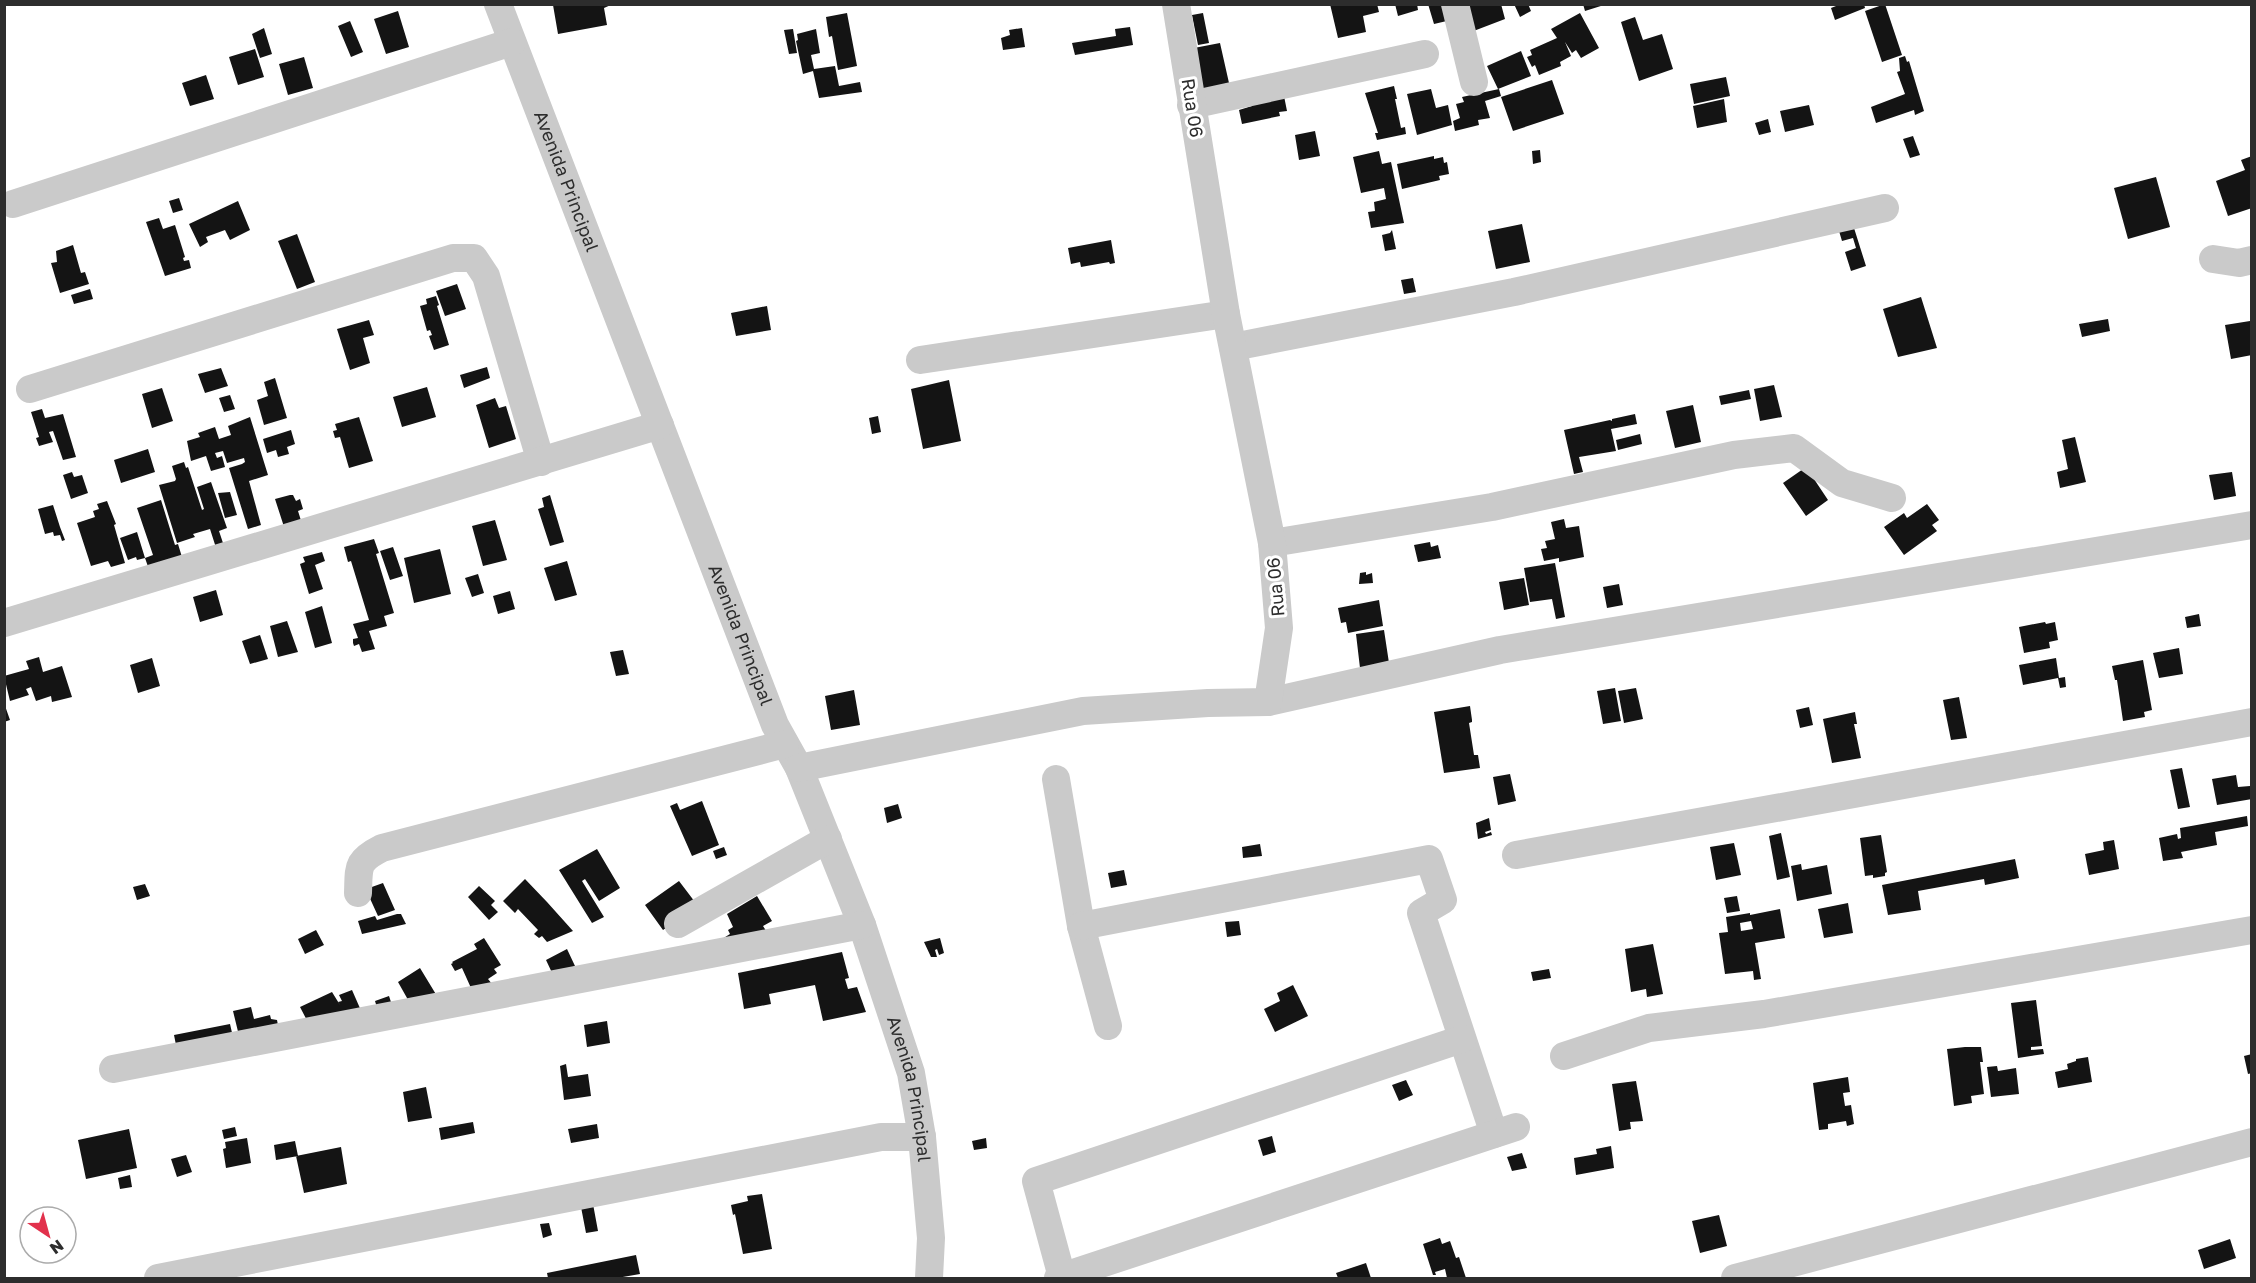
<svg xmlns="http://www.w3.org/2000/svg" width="2256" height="1283" font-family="'Golos Text',sans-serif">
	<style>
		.building { fill: #141414; fill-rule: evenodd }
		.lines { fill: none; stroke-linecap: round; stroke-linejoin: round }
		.minor { stroke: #cacaca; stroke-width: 28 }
		.labels { text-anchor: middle; stroke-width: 6; stroke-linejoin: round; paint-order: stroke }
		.street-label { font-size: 18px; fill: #2d2d2d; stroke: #fff }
	</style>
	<rect width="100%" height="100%" fill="#fff"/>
	<path class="building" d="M613,4L604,8L607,25L558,34L553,5Z
		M1330,4H1377L1379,12L1363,16L1366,32L1338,38Z
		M1395,4H1417L1418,10L1398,16Z
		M1428,4H1447L1451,20L1434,24Z
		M1462,4H1501L1505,19L1471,32Z
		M1514,4H1528L1531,11L1520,17Z
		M1583,4H1604V5L1585,11Z
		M1841,4H1864L1865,8L1835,20L1831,8Z
		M1885,4L1902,55L1882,62L1865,11Z
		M398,11L409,47L386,54L374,19Z
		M847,13L857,66L838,70L832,36L829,37L826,17Z
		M1203,13L1209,43L1198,45L1192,15Z
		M1580,13L1599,48L1581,58L1576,50L1572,53L1565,42L1571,56L1560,62L1561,66L1539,75L1535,65L1532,67L1527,57L1532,55L1530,50L1557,38L1551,29Z
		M1635,17L1643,40L1662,34L1673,69L1639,81L1621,22Z
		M350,21L363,52L351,57L338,26Z
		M1130,27L1133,45L1075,55L1072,43L1116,36L1115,29Z
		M264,28L272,54L260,58L252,34Z
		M1022,28L1025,47L1003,50L1001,38L1010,35L1009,30Z
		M793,29L797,53L789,54L784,30Z
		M816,29L820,53L811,55L814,69L835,66L839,86L860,82L862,92L819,98L813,71L803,74L796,41L798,40L797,34Z
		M1220,43L1229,83L1200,90L1194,48Z
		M255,49L264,77L238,85L229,57Z
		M1521,51L1531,76L1498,89L1487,66Z
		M1905,56L1907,62L1909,61L1924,111L1915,115L1914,110L1876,123L1871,107L1905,94L1897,72L1900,71L1899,58Z
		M304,57L313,88L288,95L279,64Z
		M206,75L214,99L190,106L182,83Z
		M1726,77L1730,96L1694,104L1690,84Z
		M1552,80L1564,114L1513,131L1501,97Z
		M1394,86L1397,99H1395L1401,128L1405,127L1406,134L1377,140L1375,133H1378L1365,93Z
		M1431,89L1436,108L1448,105L1452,125L1417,135L1407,94Z
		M1499,89L1501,96L1485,101L1490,118L1478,120L1479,125L1455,131L1453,121L1460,118L1456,104L1464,102L1462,97Z
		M1284,96L1287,111L1279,112L1280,116L1242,124L1239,110L1252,106V103Z
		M1724,99L1727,122L1697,128L1693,106Z
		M1809,105L1814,125L1785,132L1780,111Z
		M1768,119L1771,132L1759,135L1755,123Z
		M1315,131L1320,156L1299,160L1295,135Z
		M1913,136L1920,155L1910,158L1903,139Z
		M1540,150L1541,162L1533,164L1532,151Z
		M1379,151L1382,164L1391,162L1404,223L1371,228L1368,212L1375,211L1374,202L1386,199L1384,188L1361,193L1353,157Z
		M1434,156V159L1443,157L1444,163L1447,162L1449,174L1439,176L1440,180L1402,189L1397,164Z
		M2252,156V208L2228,216L2216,181L2245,170L2241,160Z
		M2156,177L2170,227L2128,239L2114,188Z
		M179,198L183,210L173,213L169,201Z
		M238,201L250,230L230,240L225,230L206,237L208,242L200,247L189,224Z
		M159,218L163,229L175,225L185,257L183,258L184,261L189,260L191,268L165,276L146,222Z
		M1522,224L1530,262L1496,269L1488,231Z
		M1854,228L1866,266L1851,271L1845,252L1856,248L1853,238L1842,241L1839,231Z
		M1392,230L1396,249L1385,251L1382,235L1390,233Z
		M297,234L315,282L297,289L278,241Z
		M1111,240L1115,263L1110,264L1109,262L1081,267L1080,262L1071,264L1068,248Z
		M73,245L81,273L85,272L89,284L60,293L51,263L57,262L56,251Z
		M1413,278L1416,292L1404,294L1401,280Z
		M457,284L466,309L445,316L436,291Z
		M90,289L93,299L74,304L71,295Z
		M436,296L439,305L437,306L449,345L434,350L429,336L432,335L430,330L427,331L420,306L427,304L426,299Z
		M1921,297L1937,348L1898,357L1883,309Z
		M767,306L771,330L736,336L731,313Z
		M2108,319L2110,331L2082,337L2079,324Z
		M369,320L374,335L363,338L370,363L350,370L337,329Z
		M2250,321L2252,355L2231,359L2225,325Z
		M487,367L490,378L464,388L460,375Z
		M221,368L228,386L205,393L198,374Z
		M275,378L287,418L264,425L257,400L268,396L264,382Z
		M949,380L961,441L923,449L911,389Z
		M1774,385L1782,417L1760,421L1754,389Z
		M427,387L436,417L402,427L393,397Z
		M162,388L173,421L152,428L142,394Z
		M1749,390L1751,399L1721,405L1719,396Z
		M230,395L235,409L224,412L219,398Z
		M495,398L499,408L506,406L516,439L489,448L476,405Z
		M1693,405L1701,442L1675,448L1666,411Z
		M42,409L45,418L63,414L76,457L63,460L53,431L49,432L53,442L39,446L36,438L39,437L31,412Z
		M1635,414L1637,424L1611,429L1616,451L1579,457L1583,472L1574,474L1564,430L1610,420L1612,421V419Z
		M878,416L881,432L872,434L869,418Z
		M250,417L268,475L249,481L261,525L248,529L229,468L242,464L245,462L244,458L227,463L223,451L215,453L217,458L222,456L225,467L211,471L206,456L191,461L187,441L200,437L198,433L215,427L219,439L231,435L228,426Z
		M359,417L373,461L349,468L340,437L335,438L333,431L337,430L335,424Z
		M291,430L295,444L287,447L289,454L278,457L276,450L267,453L263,439Z
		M1640,434L1642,444L1618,450L1616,440Z
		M2075,437L2086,482L2060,488L2057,472L2068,469L2062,440Z
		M148,449L155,472L121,483L114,460Z
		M184,462L186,468L188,467L202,510L204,509L197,487L211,482L227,528L219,531L226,552L218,554L210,529L193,534L195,537L177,543L159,485L175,481L176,479L172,466Z
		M1806,467L1828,500L1806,516L1783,483Z
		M72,472L74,477L82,475L88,493L71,499L63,475Z
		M2232,472L2236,496L2214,500L2209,475Z
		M230,492L237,515L225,518L218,493Z
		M290,495H293L296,501L300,499L303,509L298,511L304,530L287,536L275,499Z
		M550,495L564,542L550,546L538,509L544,507L542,498Z
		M161,500L175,545L178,544L185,567L152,578L145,558L153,555L137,508Z
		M107,501L116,524L114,525L125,563L111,567L108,561L91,566L77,523L95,517L93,511L99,509L97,504Z
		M1927,504L1939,520L1932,525L1937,531L1904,555L1884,527L1904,513L1907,518Z
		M53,505L60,527L65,540L62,541L60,535L54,536L53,532L45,534L38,509Z
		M1564,519L1566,528L1579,526L1584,557L1559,562V558L1544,561L1541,549L1547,548L1545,541L1555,539L1551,522Z
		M495,520L507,560L483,566L472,526Z
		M137,532L145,558L137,560L136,557L128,560L120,538Z
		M374,539L379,553L376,554L394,613L384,616L387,626L369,631L375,649L362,652L359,644L354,646L353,643V639L358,638L353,624L369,620L351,561L348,562L344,547Z
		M1430,542L1431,547L1438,545L1441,558L1418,562L1414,545Z
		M393,547L403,576L390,580L380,551Z
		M440,549L451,594L414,603L404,558Z
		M322,552L325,561L315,565L323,589L309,594L300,564L305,562L303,557Z
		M567,561L577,595L555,601L544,568Z
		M1555,563L1565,617L1556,619L1552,599L1530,602L1524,568Z
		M1366,572V575L1372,573L1373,583L1359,584L1360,573Z
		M478,574L484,593L472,597L465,578Z
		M1524,578L1529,605L1504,610L1499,582Z
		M1619,584L1623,605L1607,608L1603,587Z
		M216,590L223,615L200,622L193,597Z
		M510,591L515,609L498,614L493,596Z
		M1379,600L1383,626L1348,633L1346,622L1341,623L1338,608Z
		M322,606L332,643L315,648L305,612Z
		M2199,614L2201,626L2187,628L2185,617Z
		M287,621L298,652L278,657L270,626Z
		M2045,622L2046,624L2055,622L2058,640L2049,642L2050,648L2024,653L2019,627Z
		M1384,630L1389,663L1360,668L1356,634Z
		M260,635L268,659L250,664L242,641Z
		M2179,648L2183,674L2159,678L2153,653Z
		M623,650L629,674L616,676L610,652Z
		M39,657L43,672L62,666L72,697L52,702L51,696L36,701L31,687L26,689L29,695L10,701L4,676L29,669L26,661Z
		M152,658L160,686L138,693L130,665Z
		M2056,658L2059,678L2065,677L2066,687L2060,688L2058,678L2023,685L2019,665Z
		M2143,660L2152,710L2144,712L2145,717L2123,721L2117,680H2115L2112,666Z
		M1615,688L1621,721L1603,724L1597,691Z
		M1636,688L1643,719L1624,723L1618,691Z
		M854,690L860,725L831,730L825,696Z
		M1959,697L1967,738L1951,740L1943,700Z
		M4,703L10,720L4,722Z
		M1470,706L1472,720V722L1469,723L1474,755H1478L1480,768L1444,773L1434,712Z
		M1809,707L1813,725L1800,728L1796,710Z
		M1855,712L1857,724H1854L1861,758L1832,763L1823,719Z
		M2182,768L2190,807L2178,809L2170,770Z
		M1510,774L1516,801L1498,805L1493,777Z
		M2236,775L2238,787L2250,786L2252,799L2217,805L2212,779Z
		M702,801L719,845L692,856L670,806L677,803L680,810Z
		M898,804L902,818L887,823L884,808Z
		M2247,816L2248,826L2215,832L2217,845L2181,852L2183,858L2163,861L2159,838L2177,834L2178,839L2181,838L2180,828Z
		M1489,818L1491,830L1485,832L1486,834L1491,832L1492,835L1478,839L1476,823Z
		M1781,833L1790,877L1777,880L1769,836Z
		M1881,835L1887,872L1885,873V876L1873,878V875L1865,876L1860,838Z
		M2114,840L2119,869L2089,875L2085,854L2104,850L2103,842Z
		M1734,843L1741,875L1716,880L1710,847Z
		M1260,844L1262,856L1243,858L1242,847Z
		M724,847L727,855L716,859L713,851Z
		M597,849L620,888L599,901L585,879L582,881L604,917L592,923L559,870Z
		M2015,859L2019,878L1985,885L1984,879L1918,891L1921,910L1888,915L1882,885Z
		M1801,864L1802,870L1827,865L1832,894L1797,901L1791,866Z
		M1124,870L1127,885L1111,888L1108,873Z
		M525,879L547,902L573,931L547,942L542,936L539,938L534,934L538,930L518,909L515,913L503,901Z
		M679,881L698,906L663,930L645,905Z
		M383,883L395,910L378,916L367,892L369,888Z
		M145,884L150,896L137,900L133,887Z
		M479,886L495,901L491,905L498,912L489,920L468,897Z
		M757,896L772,921L763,926L770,937L722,939L730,934L728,930L733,927L727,914Z
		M1737,896L1740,911L1727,913L1724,898Z
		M1848,903L1853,933L1824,938L1818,909Z
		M1780,909L1785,938L1755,943L1761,979L1754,980L1753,971L1725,974L1719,933L1728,932L1726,917L1750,913V915ZM1751,921L1753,929L1741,931L1740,923Z
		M397,914H401L406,924L362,934L358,921L375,916L377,920Z
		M1239,921L1241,935L1227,937L1225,922Z
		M316,930L324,945L305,954L298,939Z
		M484,938L501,965L494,969L497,973L488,979L492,984L471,988L462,968L455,971L451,964L453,963L452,962L477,949L474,944Z
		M940,938L944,953L939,955L937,949L935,950L937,957H931L924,942Z
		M1653,944L1663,994L1647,997L1646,989L1631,992L1625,949Z
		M567,949L575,966L554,977L546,960Z
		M842,952L849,978L845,979L848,989L857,987L866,1012L823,1021L815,985L769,994L771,1004L744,1009L738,973Z
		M420,968L437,996L416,1014L398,982Z
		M1549,969L1551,978L1533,981L1531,972Z
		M1293,985L1308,1016L1275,1032L1264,1009L1280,1001L1277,993Z
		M352,990L366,1022L313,1032L300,1007L332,992L340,1005L338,1002L342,1001L339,995Z
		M389,996L391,1002L382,1024L375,1001Z
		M2036,1000L2042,1046L2031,1047V1050L2043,1049L2044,1054L2018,1058L2011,1003Z
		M251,1007L254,1019L270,1015L271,1019L277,1020L280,1036L242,1048L233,1011Z
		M607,1021L610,1043L587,1047L584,1025Z
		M230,1024L236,1050L178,1055L174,1035Z
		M1965,1047H1981L1983,1062H1980L1984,1094L1971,1096L1972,1103L1954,1106L1947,1049Z
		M2252,1054V1073L2248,1074L2244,1056Z
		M2088,1057L2092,1082L2058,1088L2055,1072L2068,1069L2067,1064L2076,1061V1059Z
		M566,1064L568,1077L588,1074L591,1096L564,1100L560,1066Z
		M1997,1066L1998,1071L2016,1068L2019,1094L1991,1097L1987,1067Z
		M1848,1077L1850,1092L1843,1093L1845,1106L1851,1105L1854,1124L1847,1126L1846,1121L1828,1124V1129L1819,1130L1813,1083Z
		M1406,1080L1413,1095L1399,1101L1392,1085Z
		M1636,1081L1643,1121L1630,1122L1631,1129L1619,1131L1612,1084Z
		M426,1087L432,1118L408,1122L403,1092Z
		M473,1122L475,1133L441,1140L439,1128Z
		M597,1124L599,1138L571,1143L568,1129Z
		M235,1127L237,1136L224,1139L222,1130Z
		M129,1129L137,1168L86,1179L78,1140Z
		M1272,1136L1276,1152L1263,1156L1258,1140Z
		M247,1138L251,1163L226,1168L223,1149L226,1148L225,1142Z
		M986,1138L987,1148L974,1150L972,1141Z
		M295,1141L298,1156L276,1160L274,1145Z
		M1611,1146L1614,1168L1576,1175L1574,1158L1597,1154L1596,1149Z
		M341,1147L347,1184L304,1193L296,1156Z
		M1522,1153L1527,1168L1512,1171L1507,1157Z
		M186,1155L192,1172L177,1177L171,1159Z
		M130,1175L132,1187L120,1189L118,1178Z
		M762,1194L772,1249L743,1254L735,1214L733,1215L731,1205L748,1201L747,1196Z
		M593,1204L598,1231L586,1233L581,1207Z
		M1719,1215L1727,1246L1700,1253L1692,1221Z
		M549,1223L552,1235L543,1238L540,1224Z
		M1440,1238L1442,1244L1450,1241L1456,1258L1459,1257L1466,1278H1447L1445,1269L1435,1272L1436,1275H1433L1423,1244Z
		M2230,1239L2236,1258L2204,1269L2198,1250Z
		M636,1255L640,1274L617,1278H548L547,1273Z
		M1366,1263L1371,1278H1338L1336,1273Z"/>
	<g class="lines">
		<g class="minor">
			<path id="s1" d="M498,4L775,725L799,768L862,925L911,1073L922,1137L931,1238L929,1278"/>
			<path d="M1455,4L1474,82"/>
			<path d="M1191,105L1425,54"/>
			<path d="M13,204L512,42"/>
			<path d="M2213,259L2239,263L2252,260"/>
			<path d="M1233,347L1514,292L1885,208"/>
			<path d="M920,360L1226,314"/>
			<path d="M30,389L453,258H474L486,276L541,462"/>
			<path d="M1272,543L1492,507L1734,455L1794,448L1842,483L1892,498"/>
			<path d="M4,623L660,425"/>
			<path d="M1268,702L1500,650L2252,525"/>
			<path d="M799,768L1083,711L1208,703L1268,702L1279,628L1272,543L1226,314L1176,4"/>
			<path d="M1056,779L1081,926L1108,1026"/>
			<path d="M1516,855L2252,722"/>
			<path d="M358,893C359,867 356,861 382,848L785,744"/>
			<path d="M678,924L828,839"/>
			<path d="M1081,926L1429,859L1443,900L1421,913L1494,1134"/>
			<path d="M1564,1056L1649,1028L1764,1014L2252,930"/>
			<path d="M113,1069L862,925"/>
			<path d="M1062,1277L1036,1181L1462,1039"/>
			<path d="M158,1278L881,1137H922"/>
			<path d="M1058,1278L1516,1127"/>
			<path d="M1735,1278L2252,1142"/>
		</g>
	</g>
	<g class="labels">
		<g class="street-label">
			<text transform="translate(1192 108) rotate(81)" y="6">Rua 06</text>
			<text dy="6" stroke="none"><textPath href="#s1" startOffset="190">Avenida Principal</textPath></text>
			<text transform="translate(1276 587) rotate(-95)" y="6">Rua 06</text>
			<text dy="6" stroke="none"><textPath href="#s1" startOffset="676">Avenida Principal</textPath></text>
			<text dy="6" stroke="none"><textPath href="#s1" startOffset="1162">Avenida Principal</textPath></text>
		</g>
	</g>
	<rect width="2256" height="1283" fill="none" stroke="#2d2d2d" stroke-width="12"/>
	<g transform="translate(48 1235) rotate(144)"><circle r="28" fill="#ffffff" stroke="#ababab" stroke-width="1.5"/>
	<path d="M0-4.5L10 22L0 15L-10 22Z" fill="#e2314c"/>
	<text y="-9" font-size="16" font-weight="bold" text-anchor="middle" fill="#2d2d2d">N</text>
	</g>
</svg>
